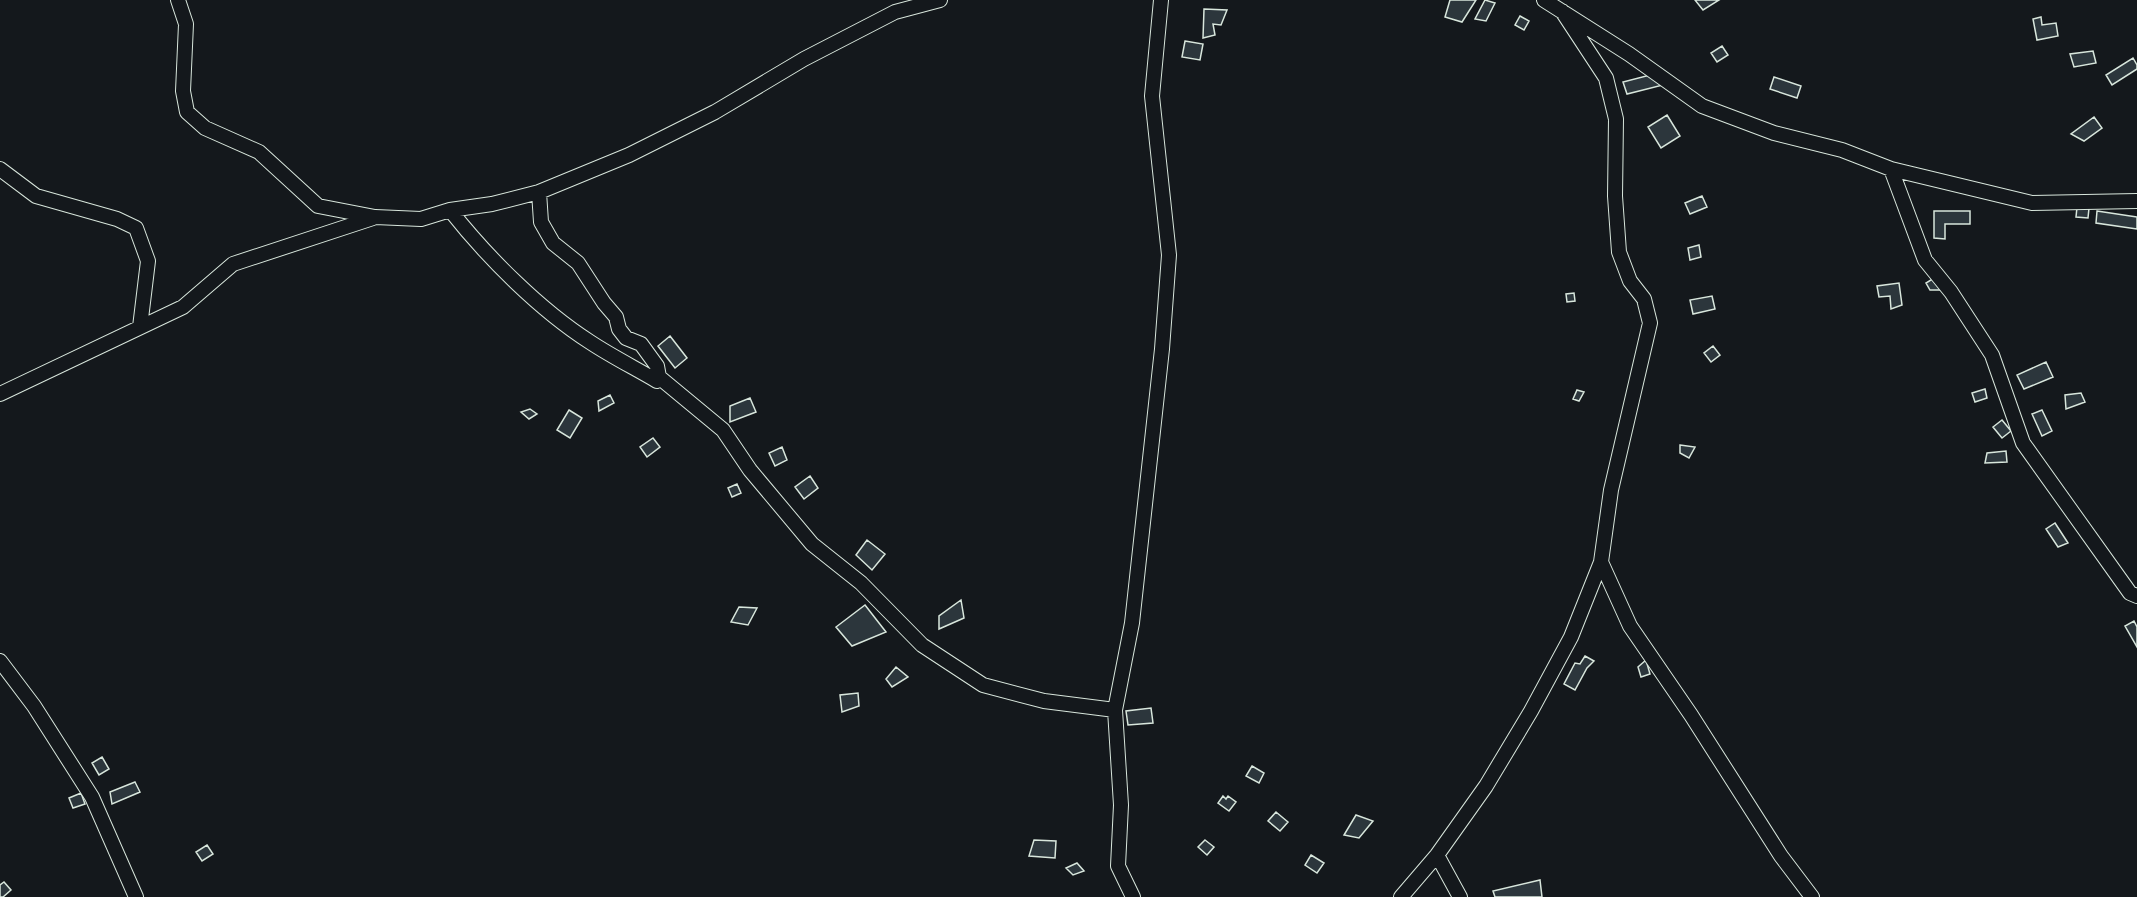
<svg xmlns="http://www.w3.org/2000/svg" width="2137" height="897" font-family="'Sofia Sans Condensed',sans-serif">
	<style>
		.building { fill: #2c363c; stroke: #d8e6dc; stroke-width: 1.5 }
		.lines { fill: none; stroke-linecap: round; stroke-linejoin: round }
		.street-casing { stroke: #d8e6dc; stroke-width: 16 }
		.street { stroke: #14181c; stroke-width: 14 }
	</style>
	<rect width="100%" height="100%" fill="#14181c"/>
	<path class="building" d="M1450,0H1476L1462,22L1445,17Z
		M1485,0L1495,3L1486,21L1475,19Z
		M1695,0H1719L1703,10Z
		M1204,9L1227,10L1221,25L1213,24L1215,35L1203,38Z
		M1520,16L1529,21L1524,30L1515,25Z
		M2041,17L2042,25L2056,23L2058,36L2037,40L2033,19Z
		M1185,41L1203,44L1200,60L1182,57Z
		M1722,46L1728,55L1717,62L1711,53Z
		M2093,51L2096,63L2074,67L2070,54Z
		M2133,58L2137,65V69L2112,85L2106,75Z
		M1650,75L1663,85L1627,94L1623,82Z
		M1774,77L1801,86L1797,98L1770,89Z
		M1667,115L1680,136L1661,148L1648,127Z
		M2094,117L2102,128L2084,141L2071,134Z
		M1702,196L1707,207L1690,214L1685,203Z
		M2077,207L2089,208L2088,218L2076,217Z
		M1934,211H1970V224H1945V239L1934,238Z
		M2097,211L2137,217V229L2096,223Z
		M1699,245L1701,257L1690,260L1688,248Z
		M1934,278L1940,290H1930L1926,283Z
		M1899,283L1902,305L1891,309L1890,296L1879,297L1877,286Z
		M1574,293L1575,301L1567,302L1566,294Z
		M1712,296L1715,309L1693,314L1690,300Z
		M670,336L687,358L675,368L658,346Z
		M1713,346L1720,355L1711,362L1704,353Z
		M2046,362L2053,377L2024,389L2017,375Z
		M1985,389L1987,398L1975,402L1972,393Z
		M1577,390L1584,392L1579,401L1573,399Z
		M2081,393L2085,402L2066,409L2065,395Z
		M610,395L614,403L599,411L598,401Z
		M750,398L756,412L730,422V406Z
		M530,409L537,414L529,419L521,412Z
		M569,410L582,418L570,438L557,430Z
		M2042,410L2052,431L2042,436L2032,414Z
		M2002,420L2011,431L2002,438L1993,427Z
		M653,438L660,447L647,457L640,447Z
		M1680,445L1695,447L1689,458L1680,453Z
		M782,447L787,460L775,466L769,453Z
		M2006,451L2007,462L1985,463L1987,453Z
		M810,476L818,488L804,499L795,487Z
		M737,484L741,493L732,497L728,488Z
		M2055,523L2068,543L2058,547L2046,529Z
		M867,540L885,554L872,570L856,555Z
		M961,600L964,618L939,629V616Z
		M865,605L886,632L852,646L836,627Z
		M739,607L757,608L748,625L731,622Z
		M2134,621L2137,627V647L2125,626Z
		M1585,656L1594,661L1587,668L1575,690L1564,684L1575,663L1580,664Z
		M1646,660L1650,674L1641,677L1638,667Z
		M896,667L908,677L892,687L886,679Z
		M858,693L859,706L842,712L840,695Z
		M1151,708L1153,723L1128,725L1126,711Z
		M102,757L109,769L99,775L92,763Z
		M1252,766L1264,773L1259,783L1246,776Z
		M135,782L140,792L112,804L110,792Z
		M81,793L85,804L73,808L69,798Z
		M1223,796L1226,799L1228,796L1236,802L1229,811L1218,803Z
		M1276,812L1288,822L1280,831L1268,821Z
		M1356,815L1373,821L1359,838L1344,835Z
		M1034,840L1056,841L1055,858L1029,856Z
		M1205,840L1214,847L1207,855L1198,847Z
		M207,845L213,854L202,861L196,852Z
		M1311,855L1324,863L1317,873L1305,865Z
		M1077,863L1084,871L1073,875L1066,868Z
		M1540,880L1542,897H1495L1493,891Z
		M4,882L11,890L3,897H0V885Z"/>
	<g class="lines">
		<defs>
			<path id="street" d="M178,0L186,24L183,91L187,112L205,128L259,152L318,206L375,217L421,219L450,210L492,204L539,192L629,155L715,112L804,59L895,12L940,0
				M1544,0L1629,54L1702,106L1774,133L1842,150L1891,169
				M0,169L36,196L117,219L136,228L148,261L140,327
				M2137,201L2032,203L1891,169L1925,260L1951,292L1992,355L2023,443L2130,593L2137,596
				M450,210C487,257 540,310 590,342C611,356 635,368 657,381L659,377L657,366L641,344L626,338L619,329L616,317L604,303L578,263L553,243L541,222L539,192
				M659,377L723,430L750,470L812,544L861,583L922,645L983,685L1044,701L1115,710
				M0,394L183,307L233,264L373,218
				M1601,562L1630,626L1691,715L1781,856L1812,897
				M0,661L34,706L92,797L136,897
				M1437,855L1460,897
				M1133,897L1118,866L1121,805L1115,710L1132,623L1162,349L1169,255L1152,96L1161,0
				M1401,897L1437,855L1486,786L1531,711L1571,637L1601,562L1611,490L1650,323L1644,299L1630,281L1619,252L1615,196L1616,119L1606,78L1562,11"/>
		</defs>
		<use href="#street" class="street-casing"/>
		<use href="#street" class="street"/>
	</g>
</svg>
